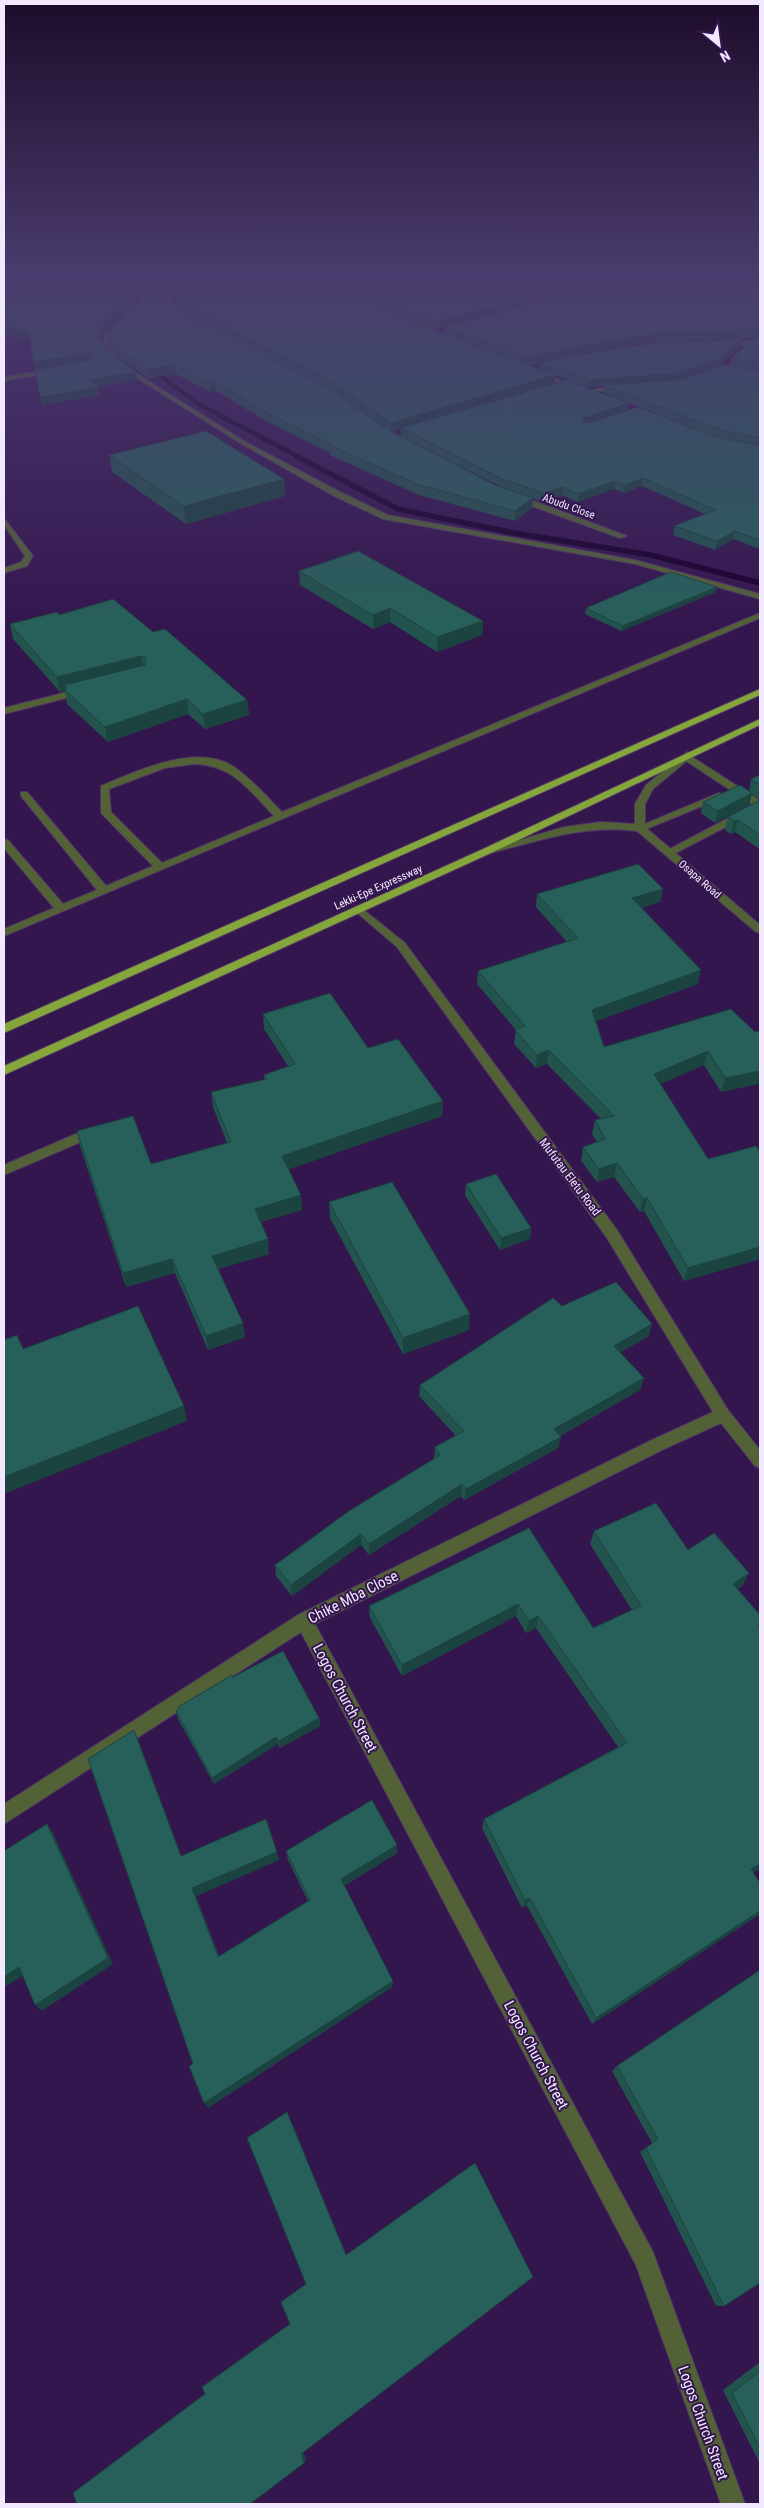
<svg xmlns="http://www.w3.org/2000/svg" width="764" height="2508" font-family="'Roboto Condensed',sans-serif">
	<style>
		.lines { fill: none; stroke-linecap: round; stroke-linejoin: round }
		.stream-far1 { stroke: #19002d; stroke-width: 4.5 }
		.stream { stroke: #19002d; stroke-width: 5.5 }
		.service-casing { stroke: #4f3467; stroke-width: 2 }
		.minor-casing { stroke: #4f3467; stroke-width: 2 }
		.trunk-casing { stroke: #4f3467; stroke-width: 2 }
		.service { fill: #536236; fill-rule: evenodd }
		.minor { fill: #536236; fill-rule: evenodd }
		.trunk { fill: #84a63a; fill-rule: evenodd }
		.wall { fill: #22534d; fill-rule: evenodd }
		.shaded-wall { fill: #1b433f }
		.building { fill: #27605a; stroke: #1b433f }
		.labels { text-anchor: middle; stroke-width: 4; stroke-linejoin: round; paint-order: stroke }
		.far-street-label { font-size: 11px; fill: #f2e9fe; stroke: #34164e }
		.street-label { font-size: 12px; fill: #f2e9fe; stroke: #34164e }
		.near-street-label { font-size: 15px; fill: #f2e9fe; stroke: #34164e }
	</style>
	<rect width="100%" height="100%" fill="#34164e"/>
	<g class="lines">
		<path class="stream-far1" d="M151,369L200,405L299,457"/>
		<path class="stream" d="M296,456L398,509L514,533L651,555L760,583"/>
		<defs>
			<path id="service" d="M760,613V618L4,936V929L54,908L4,848V839L8,840L63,904L97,890L21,796V792H27L106,886L153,866L101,813V786C136,771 194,744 231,765C250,777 266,796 282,812ZM194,764C233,765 248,789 274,816L162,863L111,812L109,789L165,768Z
				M683,755H689L756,798L760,802V809L670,856L666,855V851L753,805L683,759Z
				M719,793L722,794V798L644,830H636L635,828Z
				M85,1130L90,1132L91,1135L90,1138L4,1175V1165Z"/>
			<path id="minor" d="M151,276H157L179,309H175Z
				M324,276H330L349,291L344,292Z
				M120,321L125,322L110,337L108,345L118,358L139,375L244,441L338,491L388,515L635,560L760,594V599L635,564L383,519L332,495L240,443L135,377L114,360L102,345L105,335Z
				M760,340V344L724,346L721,344Z
				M55,369L57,372L4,381V377Z
				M537,372L580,387L581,388L576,389L535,375Z
				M622,385L624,388L588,393L585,391Z
				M512,495H518L627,536L620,538L512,499Z
				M4,518L33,556L27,566L4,573V568L21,562L25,556L4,525Z
				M83,688L87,691L86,693L4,714V708Z
				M687,752L695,754L653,789L645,804V827L760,925V933L756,932L637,831C585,824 540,841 490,853L485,850L564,827L601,822L635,824V804L646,785Z
				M359,906L405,943L617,1230L728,1410L760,1450V1468L755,1466L721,1423L662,1450L315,1624L653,2252L745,2504H721L636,2265L301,1632L4,1824V1804L298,1615L652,1440L713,1412L607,1238L397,947L355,911V907Z"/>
			<path id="trunk" d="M760,689V695L4,1033V1024Z
				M760,719V725L491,853L4,1075V1066L483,849Z"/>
		</defs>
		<use href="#service" class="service-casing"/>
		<use href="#minor" class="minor-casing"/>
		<use href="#trunk" class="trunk-casing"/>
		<use href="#service" class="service"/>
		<use href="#minor" class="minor"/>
		<use href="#trunk" class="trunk"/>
	</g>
	<path class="wall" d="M4,276L162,288V294L200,322L206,325L176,301V294H172L159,276H327V281L354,292L332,276H602L532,303L760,276V549L733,539L715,550L673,535L674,526L705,514L642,486L624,493L614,489L578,502L562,495L543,502L533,498L532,508L515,521L419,495L330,455V453L266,421L215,390L210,392L176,374L148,378L119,357L110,345L109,336L144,296L4,298L134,304L104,334L102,340L112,354L137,380L97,386L99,395L42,405L29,337L18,338L17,335L4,336ZM445,327V334L434,330ZM755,338L731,359L730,366L678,380L718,366L741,346L540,363V370L528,366L592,351L653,342ZM555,375L588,387L605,386L604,393L695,429L627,411L628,403L554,384ZM401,429V436L392,432ZM429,451L500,486L495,485Z
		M109,455L284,479L285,496L186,524L112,472Z
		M299,571L483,621L482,635L437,652L390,622L373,629L300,585Z
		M716,592L621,631L585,614L586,608Z
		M59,615L153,632L247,700L249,715L205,729L188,714L108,742L67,704L65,691L60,692L13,639L10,624Z
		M760,775V800L752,794L749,805L715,823L701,813L703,802L749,791L751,779Z
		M760,800V847L758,848L735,832L731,834L725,830L728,817Z
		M663,889L660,902L641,908L698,984L596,1021L604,1047L755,1032L721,1092L704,1065L660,1084L708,1159L760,1152V1259L684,1281L644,1211L640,1212L614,1177L597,1182L581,1161L583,1147L597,1142L592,1134L595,1120L601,1119L547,1064L536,1068L514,1044L516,1030L477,984L478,971L567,942L536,907L537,894Z
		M263,1014L368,1048L443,1101L442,1116L289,1169L302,1210L261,1222L269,1254L218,1269L245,1337L208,1350L175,1273L126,1287L80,1146L77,1131L151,1164L227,1143L213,1107L211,1092L264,1080V1075L288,1066L264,1029Z
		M466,1184L531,1228L530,1239L500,1250L465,1195Z
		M329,1202L469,1330L403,1354L330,1218Z
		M562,1306L649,1336L620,1352L644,1378L640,1390L560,1436L558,1448L464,1500L461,1496L369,1555L361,1545L292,1596L276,1576L275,1565L434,1459L435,1447L456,1436L419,1396L420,1385Z
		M529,1528L593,1628L632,1610L590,1544L594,1531L688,1550L749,1573L742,1586L738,1589L753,1873L760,1883V1914L592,2024L527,1906L522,1908L482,1828L484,1819L618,1747L536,1628L526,1633L516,1616L402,1676L370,1618L369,1606Z
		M233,1677L319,1718L320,1726L280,1748L278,1744L214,1784L178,1719L176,1711L179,1710L178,1707Z
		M138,1740L181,1856L279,1860L196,1896L219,1956L308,1901L288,1860L286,1851L397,1845V1853L344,1886L393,1981L392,1987L208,2108L193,2064Z
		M760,1970L724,2306H716L640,2152L652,2143L612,2071L617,2066Z
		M760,2362V2464L723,2390Z"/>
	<path class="shaded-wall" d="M308,276H327V281L176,293V294H172L171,287Z
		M585,276H602L530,304L434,330V323Z
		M133,297L134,304L104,334L100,344L99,337L103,326Z
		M16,327L28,330L29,337L18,338L17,335L4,336V328Z
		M654,335L653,342L592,351L526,366L527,358L592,344Z
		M742,339L741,346L718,366L678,380L588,387L589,380Z
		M89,353L90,361L35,370L34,362Z
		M175,365L176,374L148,378L147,369Z
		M136,372L137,380L90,388L89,380Z
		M555,375L554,384L391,432V423Z
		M214,381L215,390L210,392V382Z
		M98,387L99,395L42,405L40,397Z
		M628,403L627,411L582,426L583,418Z
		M643,478L642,486L624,493L625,485Z
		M284,479L285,496L186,524L184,506Z
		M615,481L614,489L578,502V494Z
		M563,487L562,495L543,502L544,493Z
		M533,498L532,508L515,521V511Z
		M735,531L733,539L715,550L717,541Z
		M717,587L716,592L621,631L622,626Z
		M390,608V622L373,629V615Z
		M483,621L482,635L437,652V637Z
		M141,656L144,671L67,688L64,685L65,691L60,692L57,677Z
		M187,699L188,714L108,742L105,727Z
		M247,700L249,715L205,729L203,714Z
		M752,793L749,805L715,823L718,811Z
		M738,820L735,832L731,834L734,821Z
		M760,839V847L758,848Z
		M663,889L660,902L629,912L632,898Z
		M701,970L698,984L589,1024L592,1010Z
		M549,1050L547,1064L536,1068L537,1055Z
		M708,1051L704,1065L651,1088L654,1074Z
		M760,1071V1084L721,1092L725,1078Z
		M443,1101L442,1116L284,1171L282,1156Z
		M617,1163L614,1177L597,1182L599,1169Z
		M301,1195L302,1210L257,1223L255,1209Z
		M647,1198L644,1211L640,1212L643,1199Z
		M531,1228L530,1239L500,1250L501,1238Z
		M268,1239L269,1254L214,1270L212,1256Z
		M760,1247V1259L684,1281L688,1268Z
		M172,1259L175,1273L126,1287L123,1273Z
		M470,1314L469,1330L403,1354V1338Z
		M243,1323L245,1337L208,1350L206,1336Z
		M652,1324L649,1336L611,1358L614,1346Z
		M644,1378L640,1390L552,1440L554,1429Z
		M184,1406L187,1421L4,1494V1477Z
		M561,1437L558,1448L464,1500L466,1489Z
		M462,1484L461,1496L369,1555V1544Z
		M361,1534V1545L292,1596L291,1585Z
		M749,1573L742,1586L727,1596L733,1584Z
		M518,1604L516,1616L402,1676V1665Z
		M538,1616L536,1628L526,1633L529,1621Z
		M319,1718L320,1726L280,1748L279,1741Z
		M276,1737L278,1744L214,1784L212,1778Z
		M47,1824L53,1833L113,1964L42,2011L35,2005Z
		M397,1845V1853L341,1887V1879Z
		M277,1852L279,1860L196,1896L221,1964L192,1888Z
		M760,1864V1869L743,1878L751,1869Z
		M530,1898L527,1906L522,1908L525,1900Z
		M760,1911V1914L592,2024L596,2018Z
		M19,1967L26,1974L4,1987V1977Z
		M393,1981L392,1987L208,2108L204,2103Z
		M303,2451L306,2459L304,2463L301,2454Z"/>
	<path class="building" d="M4,276H153L162,288L4,291Z
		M163,276H308L171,287Z
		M342,276H585L531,297L434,323L408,313L359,288Z
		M603,276H760V331L654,335L592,344L527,358L445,327L536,302Z
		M335,280L360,296L415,323L555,375L391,423L333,383L206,317L176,293Z
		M166,293L172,301L200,322L327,387L387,429L495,485L533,498L515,511L420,485L329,445L331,444L265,412L214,381L210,382L175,365L147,369L118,348L109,336L110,329L145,295Z
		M133,297L103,326L99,337L112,354L136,372L89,380L98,387L40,397L35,370L91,360L92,357L89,353L34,362L28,330L17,331L16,327L4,328V299Z
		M755,338H760V364L731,359Z
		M742,339L719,359L679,373L589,380L540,363L593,352L654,343Z
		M723,365L760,371V438L718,429L605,385L680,380Z
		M567,380L628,403L583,418L584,422L589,423L638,407L713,436L760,446V540L735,531L717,541L674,526L716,510L643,478L625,485L615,481L578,494L563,487L544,493L502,479L401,428Z
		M206,431L284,479L184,506L109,455Z
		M358,551L483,621L437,637L390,608L373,615L299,571Z
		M671,572L717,587L622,626L586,608Z
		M113,599L153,632L165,629L247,700L203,714L187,699L105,727L64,689L67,688L64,685L145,665L146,658L141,656L57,677L10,624L57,612L59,615Z
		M760,775V785L751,779Z
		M740,785L752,793L718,811L703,802Z
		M760,800V835L738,820L734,821L728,817Z
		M638,864L663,889L632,898L701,970L592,1010L604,1047L731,1009L755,1032L760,1031V1071L725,1078L708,1051L654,1074L708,1159L756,1146L760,1152V1247L688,1268L647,1198L643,1199L617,1163L599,1169L583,1147L605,1139L595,1120L614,1116L549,1050L537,1055L515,1030L525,1026L478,971L578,938L537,894Z
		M330,993L368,1048L398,1039L443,1101L282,1156L301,1195L255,1209L268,1239L212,1256L243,1323L206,1336L172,1259L123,1273L77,1131L133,1116L151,1164L231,1142L211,1092L267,1079L264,1075L295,1064L263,1014Z
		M496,1174L531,1228L501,1238L466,1184Z
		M392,1182L470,1314L403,1338L329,1202Z
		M616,1282L652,1324L614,1346L644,1378L554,1429L561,1437L466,1489L462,1484L369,1544L361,1534L291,1585L275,1565L349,1511L440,1455L435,1447L464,1431L420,1385L553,1298L562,1306Z
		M138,1306L184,1406L4,1477V1340L17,1335L23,1349Z
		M656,1503L688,1550L714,1533L749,1573L733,1584L760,1615V1624L758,1626L760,1629V1864L751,1869L760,1883V1911L596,2018L530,1898L525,1900L484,1819L627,1743L538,1616L529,1621L518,1604L402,1665L369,1606L529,1528L593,1628L641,1606L594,1531Z
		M283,1651L319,1718L279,1741L276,1737L212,1778L176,1711L179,1709L178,1707L232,1675L233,1677Z
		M134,1730L181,1856L266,1819L277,1852L192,1888L218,1957L310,1900L286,1851L372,1800L397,1845L341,1879L393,1981L204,2103L189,2066L193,2064L88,1759Z
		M47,1824L108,1958L35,2005L19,1967L4,1977V1851Z
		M760,1970V2283L724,2306L646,2148L658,2139L617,2066Z
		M287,2112L346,2255L475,2163L533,2277L301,2454L304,2463L250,2504H77L73,2493L205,2394L202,2387L290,2324L281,2302L306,2284L247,2138Z
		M760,2371V2448L732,2393Z"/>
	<linearGradient id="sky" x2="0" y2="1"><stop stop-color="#1d0c2b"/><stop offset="0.44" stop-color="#4a3c6e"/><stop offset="1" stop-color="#4a3c6e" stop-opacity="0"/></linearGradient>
	<rect width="764" height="627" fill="url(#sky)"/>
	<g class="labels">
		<g class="far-street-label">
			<text transform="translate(569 506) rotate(20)" y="4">Abudu Close</text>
			<text transform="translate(700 879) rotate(41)" y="4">Osapa Road</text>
			<text transform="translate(378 887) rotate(-24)" y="4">Lekki-Epe Expressway</text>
		</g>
		<g class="street-label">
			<text transform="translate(570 1177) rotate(53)" y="4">Mufutau Eletu Road</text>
		</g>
		<g class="near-street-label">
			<text transform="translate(353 1597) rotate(-27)" y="5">Chike Mba Close</text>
			<text transform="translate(345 1698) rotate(62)" y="5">Logos Church Street</text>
			<text transform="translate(536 2055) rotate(62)" y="5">Logos Church Street</text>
			<text transform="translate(703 2423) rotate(70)" y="5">Logos Church Street</text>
		</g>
	</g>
	<rect width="764" height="2508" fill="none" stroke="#f2e9fe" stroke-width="10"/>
	<g transform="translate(719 45) rotate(151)" stroke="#34164e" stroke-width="4" paint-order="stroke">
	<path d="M0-4L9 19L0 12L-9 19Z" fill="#f2e9fe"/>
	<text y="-8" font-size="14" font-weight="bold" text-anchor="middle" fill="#f2e9fe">N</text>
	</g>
</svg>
